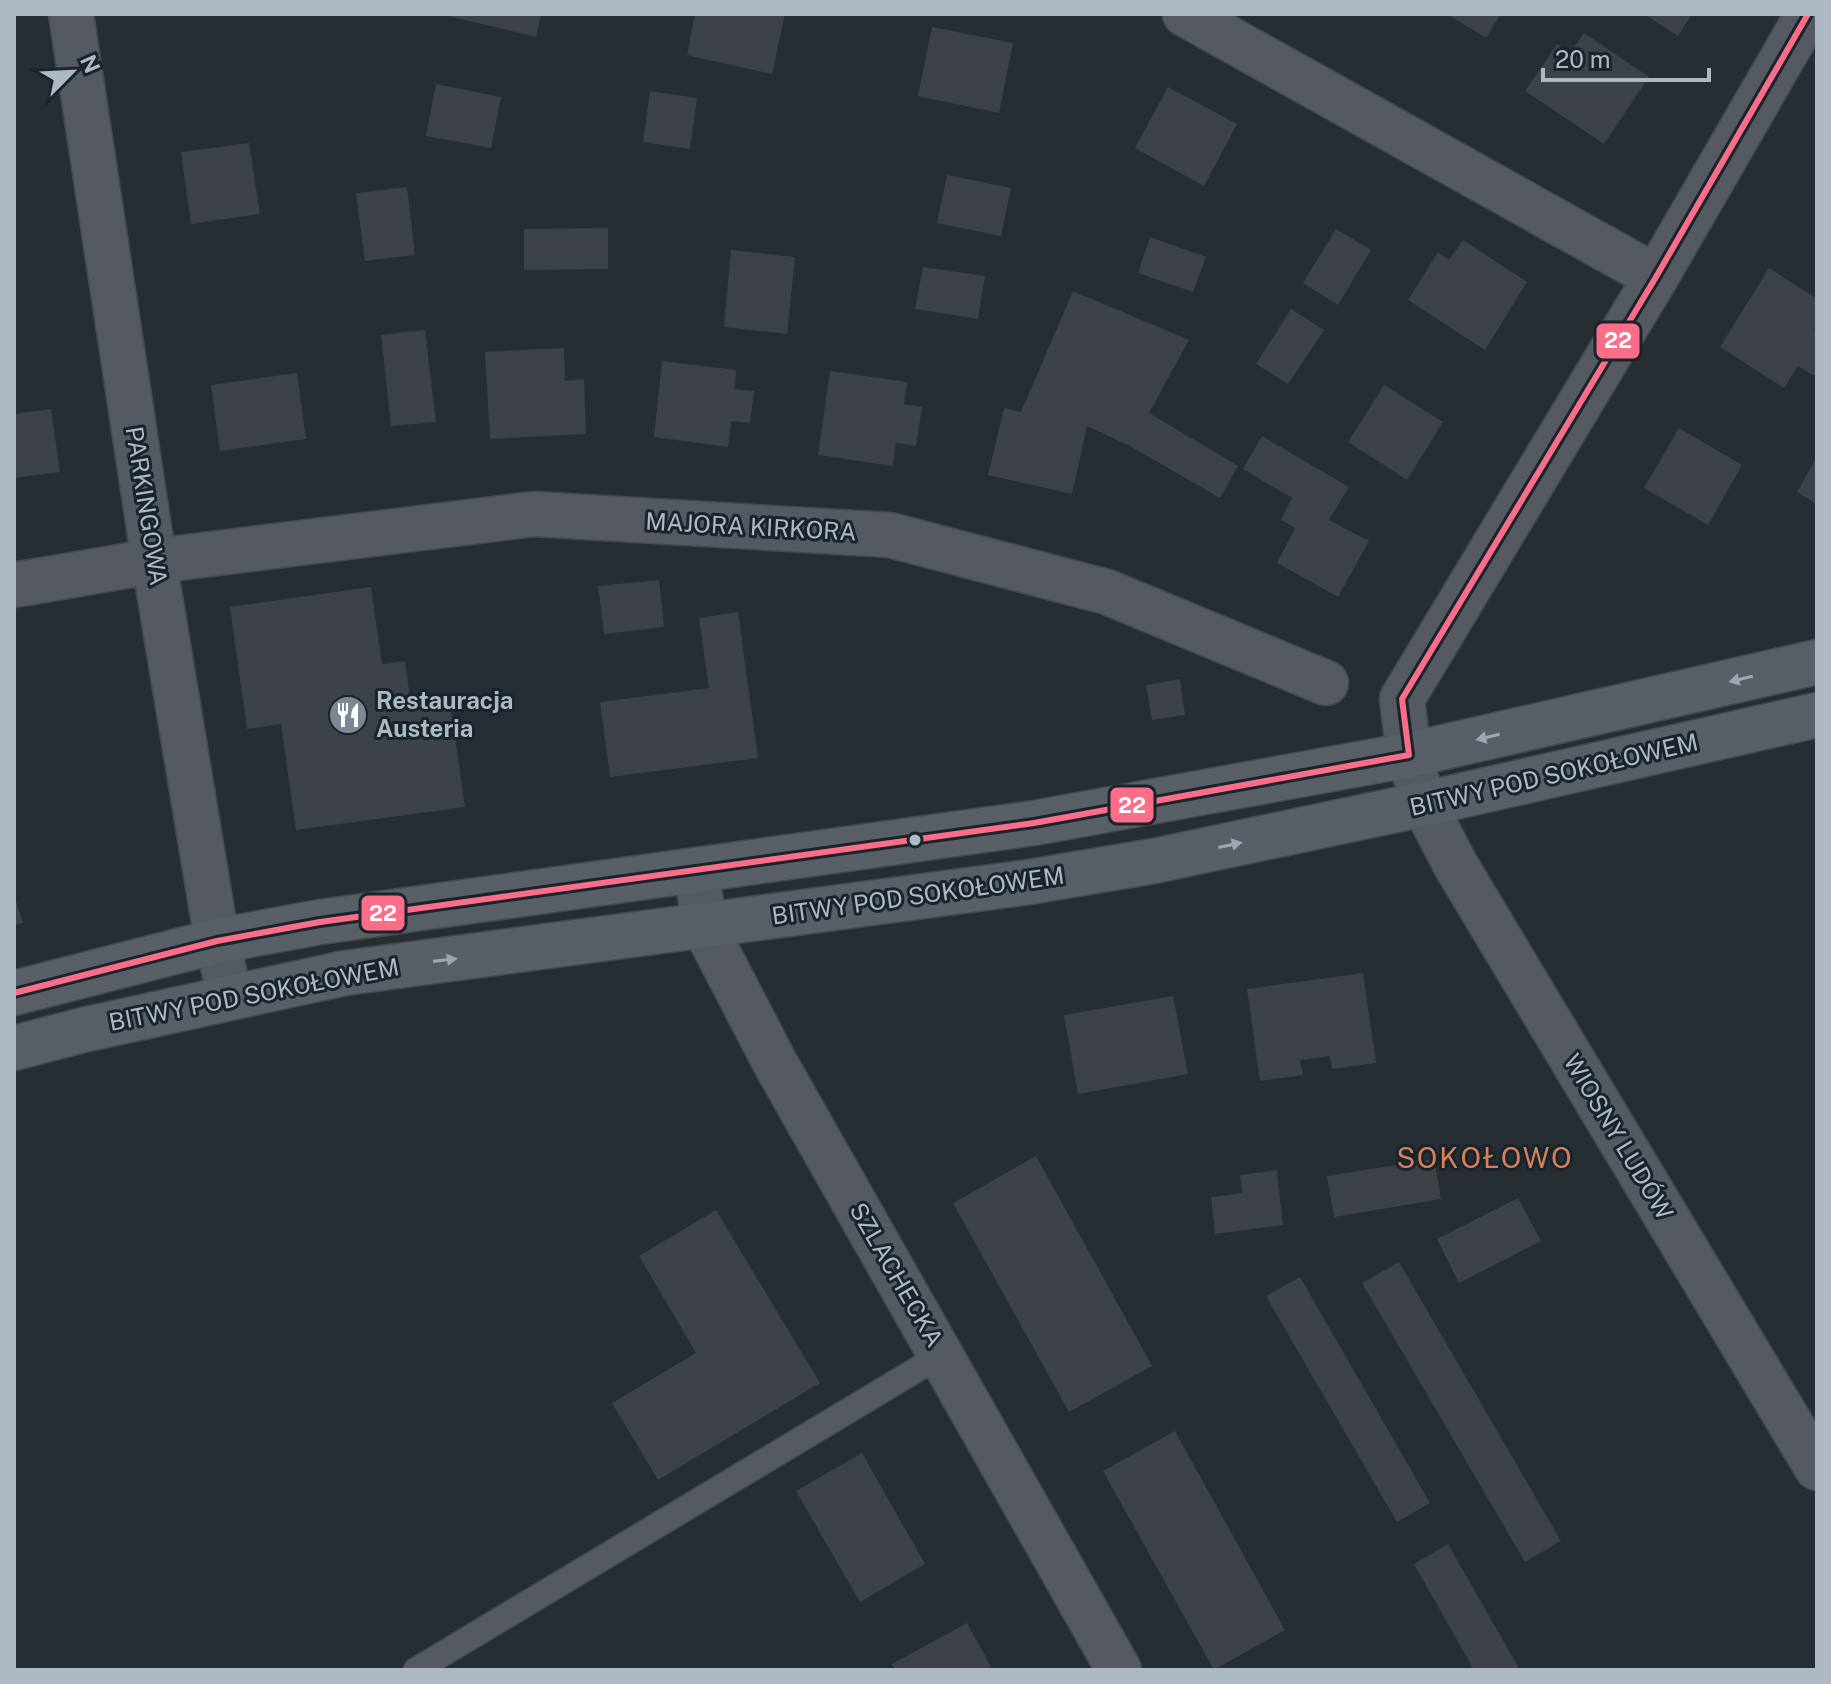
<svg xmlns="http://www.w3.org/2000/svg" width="1831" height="1684" font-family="'Public Sans',sans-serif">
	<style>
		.building { fill: #3d4248 }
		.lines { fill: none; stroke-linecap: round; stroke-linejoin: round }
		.lane-casing { stroke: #44494e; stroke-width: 27 }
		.street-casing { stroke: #44494e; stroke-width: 47 }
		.secondary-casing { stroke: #44494e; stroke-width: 47 }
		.lane { stroke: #555a62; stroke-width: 24 }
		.street { stroke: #555a62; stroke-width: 44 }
		.secondary { stroke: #595f66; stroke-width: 44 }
		.bus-1-casing { stroke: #19242d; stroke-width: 12 }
		.bus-1 { stroke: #fb6d88; stroke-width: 6 }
		.oneway { fill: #9da7b3 }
		.bus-dot { fill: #aeb9c6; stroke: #19242d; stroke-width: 3 }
		.labels { text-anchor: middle; stroke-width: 6; stroke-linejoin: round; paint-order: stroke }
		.street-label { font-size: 24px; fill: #aeb9c6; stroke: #19242d }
		.poi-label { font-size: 24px; font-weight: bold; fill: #aeb9c6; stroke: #19242d; text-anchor: start }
		.quarter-label { font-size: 28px; letter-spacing: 2px; fill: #d78158; stroke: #19242d }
		.line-badge { stroke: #19242d; stroke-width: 3 }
		.badge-label { font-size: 22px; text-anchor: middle; font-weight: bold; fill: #fff }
	</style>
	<rect width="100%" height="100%" fill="#262d33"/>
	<path class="building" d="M440,14H541L536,37Z
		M695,14H785L772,74L687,55Z
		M1452,14H1501L1486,38L1450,16Z
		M1644,14H1692L1678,36Z
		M932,27L1013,43L999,113L918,96Z
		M1584,33L1649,77L1604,144L1525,91L1557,44L1570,53Z
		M436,84L501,97L491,148L426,136Z
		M1168,87L1237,124L1204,186L1135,148Z
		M650,91L697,98L690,149L643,142Z
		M249,143L260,214L191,224L181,152Z
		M947,175L1011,188L1001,236L937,223Z
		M407,187L415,255L365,261L356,193Z
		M608,228V269L524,270V229Z
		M1336,229L1371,250L1338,305L1303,283Z
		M1150,237L1206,257L1193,292L1138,273Z
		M1463,240L1527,282L1485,350L1408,300L1438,252L1449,260Z
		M731,250L795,257L787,334L724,327Z
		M923,267L985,276L978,319L915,309Z
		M1769,268L1817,299V325L1814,330L1817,332V375H1813L1798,366L1784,388L1720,347Z
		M1073,291L1189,340L1149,413L1238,466L1220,498L1130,446L1087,426L1072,494L988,475L1004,408L1021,412Z
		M1291,309L1324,330L1288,384L1256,364Z
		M425,330L436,422L391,426L381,335Z
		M564,348L565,381L584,379L586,434L490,439L485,352Z
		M662,361L736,370L735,389L754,391L750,423L731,421L728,447L654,437Z
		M830,371L907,382L904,404L922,407L916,446L896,443L893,466L818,455Z
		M297,373L306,439L220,451L211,385Z
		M1384,385L1443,422L1407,480L1348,442Z
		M51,409L60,472L14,478V414Z
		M1679,428L1742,465L1708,525L1644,488Z
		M1262,436L1349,487L1329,520L1369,541L1338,597L1277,563L1295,528L1281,520L1292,498L1243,469Z
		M1817,457V504L1797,492Z
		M659,580L664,627L604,634L598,586Z
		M371,587L382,664L405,661L411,706L450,701L465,807L296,830L281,724L247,729L230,607Z
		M738,612L758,758L610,777L600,702L709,688L699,618Z
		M1180,679L1185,715L1152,720L1146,685Z
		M14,895L23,923L14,925Z
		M1363,973L1376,1063L1332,1069L1330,1056L1300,1060L1303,1075L1260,1081L1247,989Z
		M1173,996L1188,1074L1078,1094L1064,1015Z
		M1036,1156L1152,1366L1069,1412L953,1203Z
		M1434,1159L1441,1199L1334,1217L1327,1176Z
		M1277,1170L1283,1225L1215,1234L1211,1197L1242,1193L1240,1175Z
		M1518,1198L1541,1241L1459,1283L1437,1239Z
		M716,1210L820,1383L658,1480L612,1403L696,1353L639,1256Z
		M1399,1262L1561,1541L1525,1562L1362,1283Z
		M1300,1277L1430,1503L1397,1522L1266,1296Z
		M1175,1431L1285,1630L1214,1670L1103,1471Z
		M862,1453L925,1564L860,1602L796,1491Z
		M1448,1544L1520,1670H1474L1414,1564Z
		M967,1623L993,1670H895L892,1664Z"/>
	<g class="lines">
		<defs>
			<path id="lane" d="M416,1670L941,1355"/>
			<path id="street" d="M71,14L154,561L217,941L230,996
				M1185,14L1656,277
				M1808,14L1656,277L1402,699L1409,755L1424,804L1455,864L1817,1468
				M14,585L154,561L534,514L890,535L1107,592L1326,683
				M697,872L704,926L774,1061L1119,1670"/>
			<path id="secondary" d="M14,993L217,941L320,922L1034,823L1409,755L1817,662
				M14,1048L83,1030L345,973L1029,882L1154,861L1424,804L1817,715"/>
		</defs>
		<use href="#lane" class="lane-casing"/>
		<use href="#street" class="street-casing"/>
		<use href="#secondary" class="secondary-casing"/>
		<use href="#lane" class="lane"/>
		<use href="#street" class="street"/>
		<use href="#secondary" class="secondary"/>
		<defs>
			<path id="bus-1" d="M14,993L217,941L320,922L1034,823L1409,755L1402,699L1656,277L1808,14"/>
		</defs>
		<use href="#bus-1" class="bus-1-casing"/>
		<use href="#bus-1" class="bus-1"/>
	</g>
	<defs><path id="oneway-solid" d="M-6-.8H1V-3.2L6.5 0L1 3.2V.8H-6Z" transform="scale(2)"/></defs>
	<g class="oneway">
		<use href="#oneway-solid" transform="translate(1741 679) rotate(167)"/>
		<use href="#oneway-solid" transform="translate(1488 737) rotate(167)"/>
		<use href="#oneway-solid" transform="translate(1230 845) rotate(-12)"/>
		<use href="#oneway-solid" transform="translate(445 960) rotate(-7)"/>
	</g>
	<defs>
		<symbol id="restaurant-disc" viewBox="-11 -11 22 22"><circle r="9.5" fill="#7e8893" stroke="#19242d"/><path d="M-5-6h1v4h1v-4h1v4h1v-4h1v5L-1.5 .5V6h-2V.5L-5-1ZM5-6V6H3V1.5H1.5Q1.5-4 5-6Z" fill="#fff"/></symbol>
	</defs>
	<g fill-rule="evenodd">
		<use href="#restaurant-disc" x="326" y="693" width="44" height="44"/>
	</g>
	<circle class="bus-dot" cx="915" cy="840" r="7"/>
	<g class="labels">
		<g class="street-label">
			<text transform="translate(146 506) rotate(81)" y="8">PARKINGOWA</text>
			<text transform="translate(751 527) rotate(3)" y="8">MAJORA KIRKORA</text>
			<text transform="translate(1554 775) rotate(-13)" y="8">BITWY POD SOKOŁOWEM</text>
			<text transform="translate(918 896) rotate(-8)" y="8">BITWY POD SOKOŁOWEM</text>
			<text transform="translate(254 995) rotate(-11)" y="8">BITWY POD SOKOŁOWEM</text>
			<text transform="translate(1618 1137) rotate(59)" y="8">WIOSNY LUDÓW</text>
			<text transform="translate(896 1275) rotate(60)" y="8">SZLACHECKA</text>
		</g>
		<g class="poi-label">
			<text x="376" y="709">Restauracja<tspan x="376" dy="28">Austeria</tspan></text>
		</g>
		<g class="quarter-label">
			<text x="1485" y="1168">SOKOŁOWO</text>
		</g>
	</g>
	<g class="line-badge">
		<rect x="1595" y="322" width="46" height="38" rx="8" fill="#fb6d88"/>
		<rect x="1109" y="786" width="46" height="38" rx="8" fill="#fb6d88"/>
		<rect x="360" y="894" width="46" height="38" rx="8" fill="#fb6d88"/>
	</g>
	<g class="badge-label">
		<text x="1618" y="348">22</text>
		<text x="1132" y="813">22</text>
		<text x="383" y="921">22</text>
	</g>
	<rect width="1831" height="1684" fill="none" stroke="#aeb9c6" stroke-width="32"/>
	<g transform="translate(72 72) rotate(66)" stroke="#19242d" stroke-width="6" paint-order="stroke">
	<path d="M0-6L14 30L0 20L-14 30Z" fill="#aeb9c6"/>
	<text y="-12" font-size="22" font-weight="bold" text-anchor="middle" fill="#aeb9c6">N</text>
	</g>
	<path d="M1543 68v12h166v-12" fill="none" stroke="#aeb9c6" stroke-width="4"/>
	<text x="1555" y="68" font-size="24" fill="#aeb9c6" stroke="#19242d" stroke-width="6" paint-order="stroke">20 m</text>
</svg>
